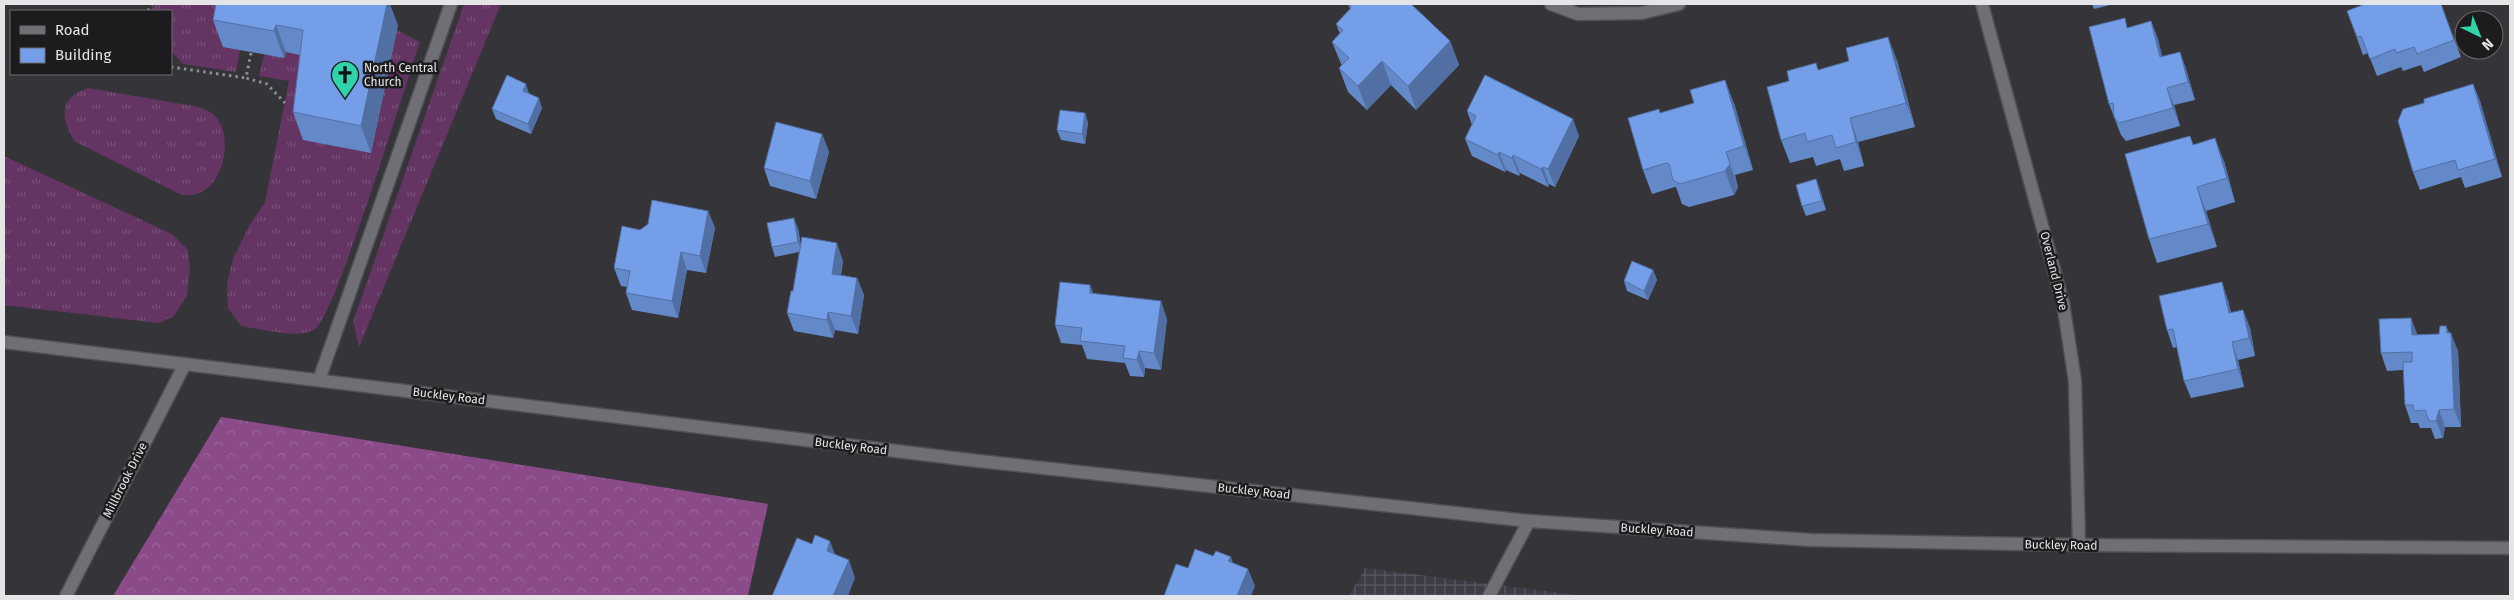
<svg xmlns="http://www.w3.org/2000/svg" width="2514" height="600" font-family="'Fira Sans',sans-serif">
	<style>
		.industrial { fill: url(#industrial-grid) }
		.grass { fill: url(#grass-tufts) }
		.forest { fill: url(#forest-crowns) }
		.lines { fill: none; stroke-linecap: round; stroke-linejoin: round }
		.service-casing { stroke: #505054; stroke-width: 15 }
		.minor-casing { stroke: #505054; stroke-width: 15 }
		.tertiary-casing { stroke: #505054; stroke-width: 15 }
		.path { stroke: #8f8f93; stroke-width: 3; stroke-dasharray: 2.5 4; stroke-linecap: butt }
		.service { stroke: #6f6f75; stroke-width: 12 }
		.minor { stroke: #6f6f75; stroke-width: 12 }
		.tertiary { stroke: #6f6f75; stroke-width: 12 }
		.wall { fill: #6489c8 }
		.shaded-wall { fill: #516fa2 }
		.building { fill: #749fe8; stroke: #516fa2 }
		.labels { text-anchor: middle; stroke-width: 5; stroke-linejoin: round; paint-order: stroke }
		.poi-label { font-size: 12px; fill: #e5e5e8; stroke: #1c1c1e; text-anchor: start }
		.street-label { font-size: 12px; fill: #e5e5e8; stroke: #1c1c1e }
	</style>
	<defs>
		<pattern id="industrial-grid" width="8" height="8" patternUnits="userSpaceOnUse" patternTransform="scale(1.25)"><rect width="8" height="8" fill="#3c3c47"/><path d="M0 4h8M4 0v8" fill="none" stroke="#585862"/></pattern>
		<pattern id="grass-tufts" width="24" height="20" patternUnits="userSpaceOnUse" patternTransform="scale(1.25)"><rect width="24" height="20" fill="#643463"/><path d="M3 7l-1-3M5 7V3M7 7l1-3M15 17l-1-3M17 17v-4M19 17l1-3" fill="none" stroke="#7a5179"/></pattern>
		<pattern id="forest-crowns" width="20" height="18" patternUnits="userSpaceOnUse" patternTransform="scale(1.25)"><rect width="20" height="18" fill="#8a4b88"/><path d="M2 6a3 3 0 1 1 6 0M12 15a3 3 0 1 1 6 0" fill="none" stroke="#9a6599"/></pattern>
	</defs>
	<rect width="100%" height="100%" fill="#343439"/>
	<path class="industrial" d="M1365,568L1584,596H1349Z"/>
	<path class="grass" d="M155,4H233L240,50L236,72L183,64L171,51V11H151Z
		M464,4H501L359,347L353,322Z
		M397,30L420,42C407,80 335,317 315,329C298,340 261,329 241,326L228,308L227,284L233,259L249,226L265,202L289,81L259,76L264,55L286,52Z
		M88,88L199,107C203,109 210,111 213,114C233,132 226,176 205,190C197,195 191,195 182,195L74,141C61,117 58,98 88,88Z
		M4,156L172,234L188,250L190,268L187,296L174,316L159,323L4,305Z"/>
	<path class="forest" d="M221,417L768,504L748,596H113Z"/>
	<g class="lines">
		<defs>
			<path id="service" d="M319,380L451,4
				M1489,596L1529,521"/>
			<path id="minor" d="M1551,4L1578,14L1642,13L1679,4
				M1982,4L2063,303L2075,381L2079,545
				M66,596L185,364"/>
			<path id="tertiary" d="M4,342L970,460L1529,521L1811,540L2079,545L2510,548"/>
		</defs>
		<use href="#service" class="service-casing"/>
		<use href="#minor" class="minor-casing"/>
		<use href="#tertiary" class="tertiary-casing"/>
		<path class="path" d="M148,11L152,4
			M251,53L246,78L267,84L285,103
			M171,67L246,78"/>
		<use href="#service" class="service"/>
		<use href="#minor" class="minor"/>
		<use href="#tertiary" class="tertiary"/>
	</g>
	<path class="wall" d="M1348,4H1411L1450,41L1459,65L1416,110L1391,85L1367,110L1348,92L1339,68L1342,66L1332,42L1340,34L1336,24L1350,9Z
		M2092,4H2114L2094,9Z
		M2441,4L2461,57L2424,72L2421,65L2403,71L2401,67L2377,76L2368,53L2363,55L2347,11Z
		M213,20L398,25L371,153L303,140L293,112L300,55L286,52L284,58L223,47Z
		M2151,21L2158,39L2162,57L2180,52L2186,69L2195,100L2174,105L2180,126L2126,141L2121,135L2109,104L2128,28Z
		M1897,60L1915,127L1858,142L1864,166L1844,171L1840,159L1816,166L1813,157L1790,163L1781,140L1789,81L1818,70Z
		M2473,84L2480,101L2502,177L2465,188L2461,177L2420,190L2413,172L2424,103Z
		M529,93L542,108L531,134L496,119L492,109Z
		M1734,103L1753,170L1735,175L1738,187L1734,195L1689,207L1682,204L1676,187H1675L1652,194L1643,170L1660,113Z
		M1467,111L1579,136L1555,187L1549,184L1548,187L1520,173L1519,176L1506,170L1505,172L1472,156L1465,139L1472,125Z
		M1085,113L1088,123L1085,144L1061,140L1057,130Z
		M822,134L829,152L816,199L770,186L764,168Z
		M2193,144L2224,161L2235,202L2206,211L2217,247L2157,263L2149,239Z
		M1816,179L1826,210L1806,216L1802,206Z
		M708,211L715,228L706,273L687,270L678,318L632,310L626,293L627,287L621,286L614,268L640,230Z
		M798,228L801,246L843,261L841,275L857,278L864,295L858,334L835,330L833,338L794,331L787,313L793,291L799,252L775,257L772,247Z
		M1653,270L1657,280L1648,300L1627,291L1624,281Z
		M1090,285L1093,293L1167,319L1161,370L1145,368L1144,377L1130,376L1125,363L1087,359L1082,345L1061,343L1055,325Z
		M2228,300L2231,313L2243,310L2250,328L2255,356L2238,360L2244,387L2191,398L2184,381L2177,347L2173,348L2167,330Z
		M2411,318L2417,335L2439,334L2446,326L2458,351L2461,427H2445L2443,438L2435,439L2431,428H2420L2418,423H2411L2405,405L2403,370L2387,371L2381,353Z"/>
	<path class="shaded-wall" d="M387,4H390L398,25L371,153L361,126Z
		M2151,21L2158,39L2167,75L2160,57Z
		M276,25L286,52L284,58L274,31Z
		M1888,37L1897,60L1915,127L1906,103Z
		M1450,41L1459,65L1416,110L1408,86Z
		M2180,52L2186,69L2195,100L2188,82Z
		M1382,61L1391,85L1367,110L1358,86Z
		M1725,80L1734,103L1753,170L1744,146Z
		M526,84L529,93L526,101L523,91Z
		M2473,84L2480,101L2502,177L2495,159Z
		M2167,88L2174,105L2180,126L2173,108Z
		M539,98L542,108L531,134L528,124Z
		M1085,113L1088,123L1085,144L1082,134Z
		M1850,118L1858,142L1864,166L1856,142Z
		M1573,119L1579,136L1555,187L1548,169Z
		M822,134L829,152L816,199L810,181Z
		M2215,138L2224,161L2235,202L2227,178Z
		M1499,152L1506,170L1505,172L1498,155Z
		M1726,152L1738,187L1734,195L1725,171Z
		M1513,155L1520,173L1519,176L1512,158Z
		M1543,167L1549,184L1548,187L1541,169Z
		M1816,179L1820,189L1826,210L1822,201Z
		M2197,187L2206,211L2217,247L2208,224Z
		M708,211L715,228L706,273L700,256Z
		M794,218L798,228L802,252L798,242Z
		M837,243L843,261L838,291L832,274Z
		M681,252L687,270L678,318L672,301Z
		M1653,270L1657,280L1648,300L1644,291Z
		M857,278L864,295L858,334L851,316Z
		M2222,282L2228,300L2235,331L2229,313Z
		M1090,285L1097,303L1090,293Z
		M1161,301L1167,319L1161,370L1154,353Z
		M2243,310L2250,328L2255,356L2249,338Z
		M828,312L835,330L833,338L827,320Z
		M2411,318L2418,336L2412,335Z
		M2446,326L2452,340L2451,333L2458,351L2461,427L2454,409Z
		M2232,342L2238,360L2244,387L2238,369Z
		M1139,351L1145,368L1144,377L1137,360Z
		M2439,410L2445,427L2443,438L2436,421Z
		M830,541L837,559L827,551Z
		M1231,557L1237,574L1228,561Z
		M849,560L855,578L848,596H833Z
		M1248,569L1255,586L1251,596H1237Z"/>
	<path class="building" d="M216,4H387L361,126L293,112L303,30L276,25L274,31L213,20Z
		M1352,4H1411L1450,41L1408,86L1382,61L1358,86L1339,68L1349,58L1332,42L1343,30L1336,24L1351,8L1350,6Z
		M2365,4H2441L2454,40L2417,54L2414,47L2396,53L2395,49L2370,59L2361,36L2357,37L2347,11Z
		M2125,18L2127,28L2151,21L2160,57L2180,52L2188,82L2167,88L2173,108L2119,123L2114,117L2113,103L2109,104L2089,27Z
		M1888,37L1906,103L1850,118L1856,142L1836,148L1832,135L1807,142L1805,133L1781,140L1767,87L1789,81L1787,71L1816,63L1818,70L1849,61L1846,48Z
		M507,75L526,84L523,91L539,98L528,124L492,109Z
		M1485,75L1573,119L1548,169L1543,167L1541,169L1513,155L1512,158L1499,152L1498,155L1465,139L1476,116L1467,111Z
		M1725,80L1744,146L1726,152L1730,164L1725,171L1680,184L1673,180L1669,164L1666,163L1643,170L1628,118L1659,109L1660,113L1694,103L1690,90Z
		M2473,84L2495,159L2458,170L2455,160L2413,172L2398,121L2403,109L2424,103V99Z
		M1060,110L1085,113L1082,134L1057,130Z
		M776,122L822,134L810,181L764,168Z
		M2190,136L2193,145L2215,138L2227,178L2197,187L2208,224L2149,239L2125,154Z
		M1816,179L1822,201L1802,206L1796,185Z
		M652,200L708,211L700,256L681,252L672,301L626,293L630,271L614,268L622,226L640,230L648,224Z
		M794,218L798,242L772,247L767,223Z
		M802,237L837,243L832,274L857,278L851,316L828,312L827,320L787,313L791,291H793Z
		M1632,261L1653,270L1644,291L1624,281Z
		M1060,282L1090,285V293L1161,301L1154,353L1139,351L1137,360L1123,358L1125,346L1080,341L1082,328L1055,325Z
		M2222,282L2229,313L2243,310L2249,338L2232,342L2238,369L2184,381L2173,329L2167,330L2159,296Z
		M2411,318L2412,335L2439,334L2440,326H2446L2447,333H2451L2454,409L2439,410L2436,421H2429L2425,410L2414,411L2413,405H2405L2403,362H2412V352L2381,353L2379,319Z
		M815,535L830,541L827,551L849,560L833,596H772L797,538L812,544Z
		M1195,549L1213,556L1216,551L1231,557L1228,561L1248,569L1237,596H1164L1176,564L1188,568Z"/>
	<defs>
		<symbol id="church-pin" viewBox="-11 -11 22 30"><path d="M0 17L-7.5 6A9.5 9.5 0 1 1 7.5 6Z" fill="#2fd4aa" stroke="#1c1c1e"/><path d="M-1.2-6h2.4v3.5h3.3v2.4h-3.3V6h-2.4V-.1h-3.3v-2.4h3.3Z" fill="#111"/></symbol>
	</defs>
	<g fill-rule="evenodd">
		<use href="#church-pin" x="329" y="59" width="32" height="43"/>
	</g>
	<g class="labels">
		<g class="poi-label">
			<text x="364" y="72">North Central<tspan x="364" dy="14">Church</tspan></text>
		</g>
		<g class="street-label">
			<text transform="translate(2054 271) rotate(76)" y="4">Overland Drive</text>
			<text transform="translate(449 396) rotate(7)" y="4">Buckley Road</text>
			<text transform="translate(851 446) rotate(7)" y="4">Buckley Road</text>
			<text transform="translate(125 480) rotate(-63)" y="4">Millbrook Drive</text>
			<text transform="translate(1254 491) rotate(6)" y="4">Buckley Road</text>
			<text transform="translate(1657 530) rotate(4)" y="4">Buckley Road</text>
			<text transform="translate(2061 545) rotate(1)" y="4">Buckley Road</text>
		</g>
	</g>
	<rect width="2514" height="600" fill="none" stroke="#e5e5e8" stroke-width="10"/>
	<rect x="10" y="10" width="162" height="65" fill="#1c1c1e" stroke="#6c6c6f"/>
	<rect x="20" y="26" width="25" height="8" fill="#6f6f75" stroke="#6c6c6f"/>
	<text x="55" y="35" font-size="15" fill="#e5e5e8">Road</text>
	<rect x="20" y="48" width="25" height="15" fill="#749fe8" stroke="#6c6c6f"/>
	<text x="55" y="60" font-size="15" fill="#e5e5e8">Building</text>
	<g transform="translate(2479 35) rotate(137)"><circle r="24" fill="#1c1c1e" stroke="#6c6c6f"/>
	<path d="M0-4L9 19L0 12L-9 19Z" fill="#2fd4aa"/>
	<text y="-8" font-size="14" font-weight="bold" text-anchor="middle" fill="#e5e5e8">N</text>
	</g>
</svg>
